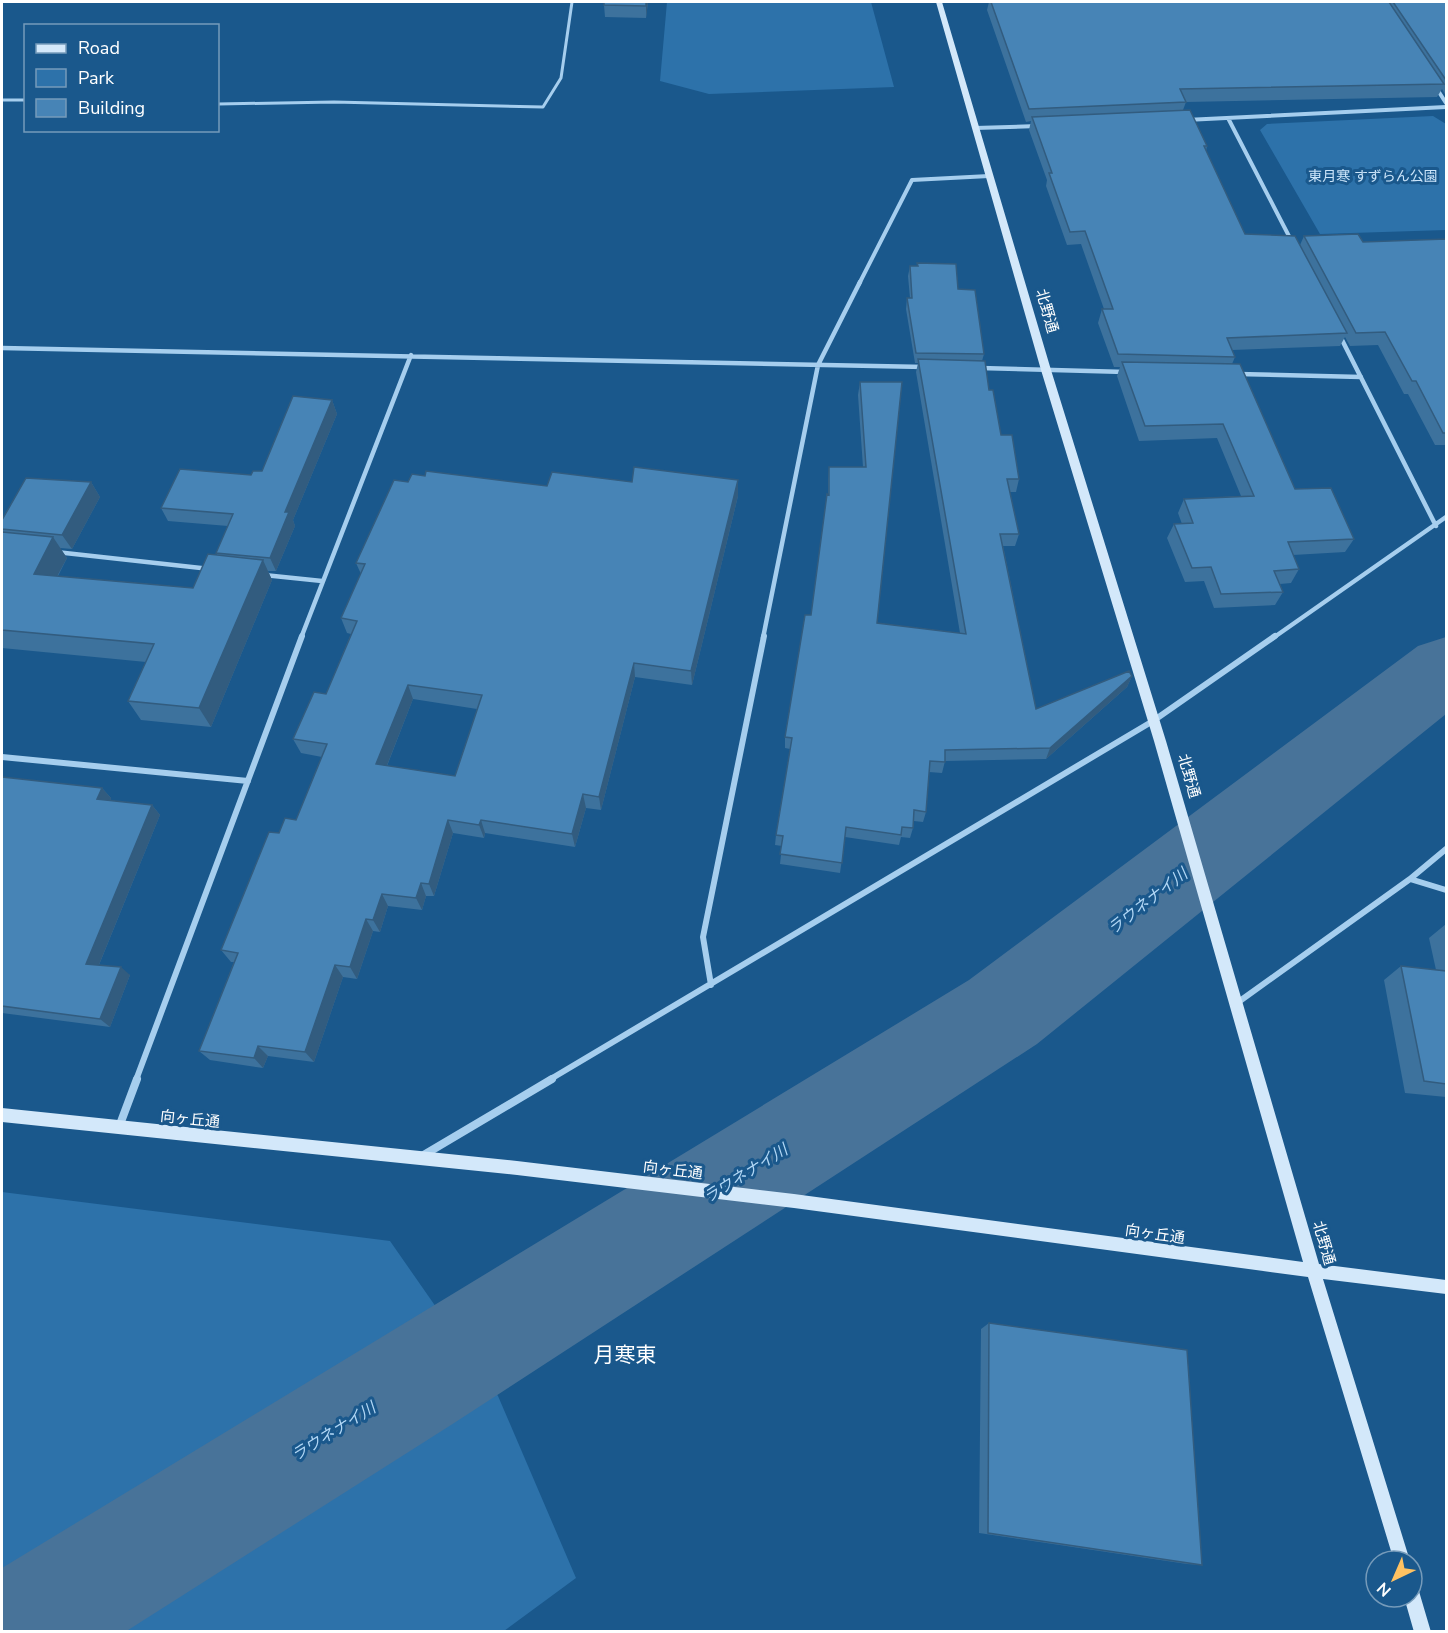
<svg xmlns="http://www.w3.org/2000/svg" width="1448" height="1633" font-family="'Nunito Sans','Noto Sans JP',sans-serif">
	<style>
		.green { fill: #2d72aa }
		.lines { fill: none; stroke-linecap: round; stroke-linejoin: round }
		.river { fill: #487399; fill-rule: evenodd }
		.lane { stroke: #a6ceee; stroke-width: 3 }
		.street-far3 { stroke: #a6ceee; stroke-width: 4 }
		.street-far2 { stroke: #a6ceee; stroke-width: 4.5 }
		.street-far1 { stroke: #a6ceee; stroke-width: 6 }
		.street { stroke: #a6ceee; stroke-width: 8 }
		.secondary { fill: #d3e8fa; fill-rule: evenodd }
		.wall { fill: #3d729d; fill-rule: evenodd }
		.shaded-wall { fill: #325c7f }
		.building { fill: #4784b6; stroke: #325c7f; stroke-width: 1.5; fill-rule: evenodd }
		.labels { text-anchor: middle; stroke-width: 6; stroke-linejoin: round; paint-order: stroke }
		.far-park-label { font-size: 14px; fill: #cce5fa; stroke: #1a588c }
		.street-label { font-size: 15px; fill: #fff; stroke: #1a588c }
		.water-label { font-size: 16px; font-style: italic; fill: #b2d7f5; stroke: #1a588c }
		.near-quarter-label { font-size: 21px; fill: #fff; stroke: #1a588c }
	</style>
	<rect width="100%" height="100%" fill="#1a588c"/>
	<path class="green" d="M667,2H871L894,87L709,94L660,81Z
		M1433,116L1446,124V230L1320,234L1260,130L1267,124Z
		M2,1192L390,1241L498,1396L576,1578L504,1631H2Z"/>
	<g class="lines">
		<path class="river" d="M1446,637V714L1037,1044L451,1425L125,1632H2V1568L969,980L1418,646Z"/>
		<path class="lane" d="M2,100H26
			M218,104L334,102L543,107L561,78L572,2"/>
		<path class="street-far3" d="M1435,86L1446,103
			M1228,118L1292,242
			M1186,120L1446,107
			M975,128L1038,126
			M859,284L912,180L989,176"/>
		<path class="street-far2" d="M1339,334L1436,526
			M2,348L925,367
			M980,368L1126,372
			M1238,374L1361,377
			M56,552L210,569
			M264,575L322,581
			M301,638L411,355
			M763,638L818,365L860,282
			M1273,638L1446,517"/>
		<path class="street-far1" d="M2,757L248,781
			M1410,879L1446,890
			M711,985L703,937L764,636
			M1237,1003L1410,879L1446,849
			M136,1080L302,636
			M549,1080L1153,721L1275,636"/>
		<path class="street" d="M119,1127L137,1079
			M422,1156L552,1079"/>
		<path class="secondary" d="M936,2H942L1051,370L1166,741L1319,1264L1446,1280V1294L1323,1279L1410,1561H1394L1308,1277L794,1208L517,1175L2,1122V1108L517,1161L794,1194L1303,1262L1154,741L1041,370Z
			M1412,1586L1418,1588L1431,1632H1414L1404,1597H1412Z"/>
	</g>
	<path class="wall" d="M648,2L646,18L605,17L604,5Z
		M989,2H1446V96L1442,89L1437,97L1186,102L1183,110L1207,146L1206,151L1245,234L1300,245L1304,236L1363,242L1446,239V445H1435L1408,394H1404L1378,345L1350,346L1345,337L1340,346L1232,350L1235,357L1232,364L1295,489L1354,539L1345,552L1293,555L1299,569L1291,583L1280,584L1283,592L1275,605L1214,608L1204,581L1185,582L1167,538L1174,524H1182L1178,513L1184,499L1241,496L1217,438L1139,441L1117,376L1120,367H1114L1098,323L1102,309H1104L1081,244L1067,245L1046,186L1047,180L1029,130L1031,121L1026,122L987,10Z
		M917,263L958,289L984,354L982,361L1001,435L1019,479L1016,492H1009L1019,534L1015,546H1003L1036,709L1132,676L1127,687L1046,759L945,761L942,773L929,772L926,812L923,822L914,821L913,828L910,838L901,837L899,845L845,837L840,873L780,864L782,846L775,845L776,835L790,749L785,748V737L811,615L828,495V479L829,467H863L858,395L860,382L877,623L960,633L916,372L918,363H915L906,309L907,298H910L908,276L910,266H917Z
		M332,400L337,414L293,520L295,526L276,571H268L272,580L211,727L141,720L128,701L146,662L2,648V520L91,482L100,497L72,549L60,548L67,558L58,576L193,588L217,555L216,553L228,526L168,521L161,508L262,471Z
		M425,476L547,486L632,482L738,480V496L692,685L635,677L601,810L586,808L575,847L485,833L484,838L453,833L434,896H426L422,910L388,906L380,932L373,931L357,979L343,977L314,1062L268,1056L263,1068L210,1060L199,1051L234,962H231L221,950L279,833L296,820L322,757L301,753L293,739L326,694L351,634L347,633L341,618L361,574L356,563L408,482ZM413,699L477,709L455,776L387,766Z
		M2,777L102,788L111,798L110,801L152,805L160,815L99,965L130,975L110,1027L2,1013Z
		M1446,924V1097L1405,1093L1384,980L1401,966L1436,970L1429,938Z
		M989,1323L1202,1565L1187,1564L979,1533L981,1329Z"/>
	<path class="shaded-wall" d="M646,2H648L646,18Z
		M332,400L337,414L293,520L295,526L276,571L270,558L285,512Z
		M738,480V496L692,685L691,671Z
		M91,482L100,497L72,549L62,535Z
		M53,537L67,558L48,593L34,574Z
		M263,560L272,580L211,727L199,708Z
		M634,663L635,677L601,810L599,797Z
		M1132,676L1127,687L1046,759L1050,748Z
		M408,685L413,699L382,778L376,764Z
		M102,788L111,798L106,810L97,799Z
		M583,794L586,808L575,847L572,834Z
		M152,805L160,815L96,972L86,964Z
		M448,820L453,833L434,896L429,884Z
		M481,820L485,833L484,838L479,825Z
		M421,883L426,896L422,910L416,898Z
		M382,894L388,906L380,932L373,920Z
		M366,919L373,931L357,979L350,967Z
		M335,965L343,977L314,1062L305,1052Z
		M121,967L130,975L110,1027L100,1019Z
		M258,1046L268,1056L263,1068L254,1058Z"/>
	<path class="building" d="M604,2H646V6L604,5Z
		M991,2H1389L1444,84L1180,89L1186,102L1029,109Z
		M1393,2H1446V80Z
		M1190,110L1207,146H1204L1245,234L1295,236L1347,333L1227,338L1235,357L1118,354L1102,309H1113L1085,231L1070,232L1049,173H1052L1032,117Z
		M1358,234L1363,242L1446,239V433H1443L1416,381H1412L1385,332L1356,333L1304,236Z
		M917,263L956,264L958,289L975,290L984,354L916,353L907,298H912L910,266H918Z
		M918,359L985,361L989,390H993L1001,435H1012L1019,479H1007L1019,534H1000L1036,709L1129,671L1132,676L1050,748L945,750V762L930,761L926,812L914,810L913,828L902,827L901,835L846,827L842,863L780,854L783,836L776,835L792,738L785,737L805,615H811L827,494L829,495V467H866L860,382H902L877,623L966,634Z
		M1122,362L1240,364L1295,489L1331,488L1354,539L1288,542L1299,569L1274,571L1283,592L1221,594L1211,567L1192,568L1174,524L1193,523L1184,499L1254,496L1223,424L1145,426Z
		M293,396L332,400L285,512H289L270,558L216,553L233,514L161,508L180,469L251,475L253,471H262Z
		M634,467L738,480L691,671L634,663L599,797L583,794L572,834L481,820L479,825L448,820L429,884L421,883L416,898L382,894L373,920L366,919L350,967L335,965L305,1052L258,1046L254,1058L199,1051L238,953L221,950L269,832L279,833L285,818L296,820L327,744L293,739L314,692L326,694L357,621L341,618L365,564L356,563L394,480L408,482L412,474L425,476L426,471L547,486L552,472L632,482ZM408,685L482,695L455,776L376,764Z
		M26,478L91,482L62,535L2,529V520Z
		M2,532L53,537L34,574L193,588L208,554L263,560L199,708L128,701L154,644L2,630Z
		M2,777L102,788L97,799L152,805L86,964L121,967L100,1019L2,1006Z
		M1401,966L1446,971V1084L1424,1081Z
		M989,1323L1187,1350L1202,1565L988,1533Z"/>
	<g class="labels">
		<g class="far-park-label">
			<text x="1373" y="181">東月寒 すずらん公園</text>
		</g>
		<g class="street-label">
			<text transform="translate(1047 311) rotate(74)" y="5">北野通</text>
			<text transform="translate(1189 776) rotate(74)" y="5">北野通</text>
			<text transform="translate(190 1119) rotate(6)" y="5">向ヶ丘通</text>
			<text transform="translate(673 1170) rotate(7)" y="5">向ヶ丘通</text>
			<text transform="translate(1155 1234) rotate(8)" y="5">向ヶ丘通</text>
			<text transform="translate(1324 1243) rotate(74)" y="5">北野通</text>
		</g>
		<g class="water-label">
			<text transform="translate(1147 901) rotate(-38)" y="6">ラウネナイ川</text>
			<text transform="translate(745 1173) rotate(-32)" y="6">ラウネナイ川</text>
			<text transform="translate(333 1431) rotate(-32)" y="6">ラウネナイ川</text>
		</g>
		<g class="near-quarter-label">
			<text x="625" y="1362">月寒東</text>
		</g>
	</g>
	<rect width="1448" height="1633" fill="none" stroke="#ffffff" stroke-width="6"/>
	<rect x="24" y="24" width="195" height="108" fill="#1a588c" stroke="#769bba" stroke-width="1.5"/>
	<rect x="36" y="44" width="30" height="9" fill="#d3e8fa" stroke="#769bba" stroke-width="1.5"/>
	<text x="78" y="54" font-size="18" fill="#ffffff">Road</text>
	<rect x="36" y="69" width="30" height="18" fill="#2d72aa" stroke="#769bba" stroke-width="1.5"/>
	<text x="78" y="84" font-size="18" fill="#ffffff">Park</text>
	<rect x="36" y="99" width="30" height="18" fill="#4784b6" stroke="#769bba" stroke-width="1.5"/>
	<text x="78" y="114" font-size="18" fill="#ffffff">Building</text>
	<g transform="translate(1394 1579) rotate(224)"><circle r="28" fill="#1a588c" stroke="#769bba" stroke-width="1.5"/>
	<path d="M0-4.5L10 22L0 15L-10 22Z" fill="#ffc262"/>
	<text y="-9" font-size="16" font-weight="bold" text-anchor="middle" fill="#ffffff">N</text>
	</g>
</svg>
